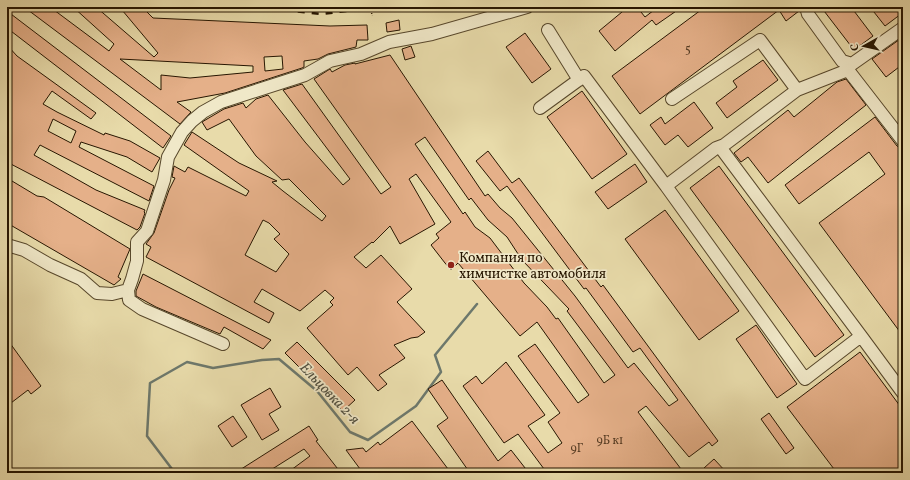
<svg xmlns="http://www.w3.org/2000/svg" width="910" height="480" font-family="Vollkorn,serif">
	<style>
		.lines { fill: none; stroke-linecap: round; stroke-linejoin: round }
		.stream { stroke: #6d786c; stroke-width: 2.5 }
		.building { fill: #e5b089; stroke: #271601; fill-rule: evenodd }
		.minor-casing { stroke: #57472b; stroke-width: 14 }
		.path { stroke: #271601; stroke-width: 1.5; stroke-dasharray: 1 2; stroke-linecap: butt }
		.minor { stroke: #f0e8c8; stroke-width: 12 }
		.rail { stroke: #271601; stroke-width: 2.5; stroke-dasharray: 7 7; stroke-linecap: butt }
		.poi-dot { fill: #8f2418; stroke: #f0e8c8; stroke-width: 1.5 }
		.labels { text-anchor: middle; stroke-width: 3.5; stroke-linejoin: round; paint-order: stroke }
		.number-label { font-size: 12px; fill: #563c23 }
		.poi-label { font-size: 14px; fill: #271601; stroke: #f0e8c8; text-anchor: start }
		.water-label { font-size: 15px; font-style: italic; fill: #504f3f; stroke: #f0e8c8 }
	</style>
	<rect width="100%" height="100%" fill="#e8dbaa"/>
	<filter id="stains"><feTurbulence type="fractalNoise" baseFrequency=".005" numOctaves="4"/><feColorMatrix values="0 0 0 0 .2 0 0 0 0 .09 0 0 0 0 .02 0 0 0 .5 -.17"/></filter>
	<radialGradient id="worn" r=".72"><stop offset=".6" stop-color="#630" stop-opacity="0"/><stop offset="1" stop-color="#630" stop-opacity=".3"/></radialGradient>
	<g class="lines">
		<path class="stream" d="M175,473L147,436L150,383L187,362L213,368L262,360L279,359L317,391L350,432L368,440L416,406L441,372L435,355L477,304"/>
	</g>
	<path class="building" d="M24,7H50L109,51L114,44L73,7H96L154,57L158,53L122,10L126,7H142L153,18L330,26L367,25L368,40H357L356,47L328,54L318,59L304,61V67L302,68L225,93L177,102L191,112L180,124ZM282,56L283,69L265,71L264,57ZM120,59L253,66V72L190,78L161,75V90Z
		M628,7H637L645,17L658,7H682L656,25L652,20L615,51L599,31Z
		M705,7H799V11L786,21L779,10L640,114L612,76Z
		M821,7H851L873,36L854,50Z
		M870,7H896L901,14L885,26Z
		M7,11L171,136L163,148L7,28Z
		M399,20L400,30L387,32L386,23Z
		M525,33L551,69L532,83L506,47Z
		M903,37V64L886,77L872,59Z
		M7,45L17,56L96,113L91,119L52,91L43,104L57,112L104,135L105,133L130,141L160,158L152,172L127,157L81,142L79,147L154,186L149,201L40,145L34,155L96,190L145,210L144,212L145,213L140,227L137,230L7,162ZM53,119L76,131L71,143L48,131Z
		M411,46L415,57L405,60L402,49Z
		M390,55L485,196L488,194L500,208L512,218L575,296L628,368L634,363L669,406L678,400L640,348L633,352L586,288L584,289L507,186L500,191L476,161L488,151L512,183L519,178L601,287L603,285L718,441L712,446L709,442L689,457L646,406L638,412L684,473H547L518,434L504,443L463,386L476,376L482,384L506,362L545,415L528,426L548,453L562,443L548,422L560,413L518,356L535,344L578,403L589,395L537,322L520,336L458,263L451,270L445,263L431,245L439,238L436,234L451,222L416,174L409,179L435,224L400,244L390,226L373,243L372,242L354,257L366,268L381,255L412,289L397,302L425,332L418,337L411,338L394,345L405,358L379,375L387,384L378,391L357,367L348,375L307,328L333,305L330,302L334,298L325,290L300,311L262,289L254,302L274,313L269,323L146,257L151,247L146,244L154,233L169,190L175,178L172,177L174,166L185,172L188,167L246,196L249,191L184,145L192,132L239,163L277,181L272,182L283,191L322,221L326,216L289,179L282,180L256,156L229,119L207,130L202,122L224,109L243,103L246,108L256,99L268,95L305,142L343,185L350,179L283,90L302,84L381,194L391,187L314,79L330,69L332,72L345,65L355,63V64ZM425,137L469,200L471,198L488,220L507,237L522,260L569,309L567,311L615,375L604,383L558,318L556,319L547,307L524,283L490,238L475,227L465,212L463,214L415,144ZM263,220L269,223L280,234L274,239L289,254L276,272L245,255Z
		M763,60L778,80L727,118L716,103L737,87L733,81Z
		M846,79L866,105L768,183L748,157L741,162L734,153L788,110L794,117L837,82Z
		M582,91L627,154L592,179L547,117Z
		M694,102L713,128L688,147L678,135L665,145L650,125L661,117L665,124Z
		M875,117L897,146L903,149V336L819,223L885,174L869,152L799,204L785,185Z
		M635,164L647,182L608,209L595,192Z
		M719,166L844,335L815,357L690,188Z
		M7,178L37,196L44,197L130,249L118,277L121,279L114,285L7,223Z
		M665,210L739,311L699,340L625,239Z
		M143,274L271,340L263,349L224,327L220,334L156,307L136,296V291Z
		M756,325L797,384L777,398L736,339Z
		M7,339L41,386L31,394L28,390L7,406Z
		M297,342L355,400L343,411L285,353Z
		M860,352L903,410V473H837L787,407Z
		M442,380L498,461L511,450L529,473H470L437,426L448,418L428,389Z
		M270,388L281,407L269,414L279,430L262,440L241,405Z
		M769,413L794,448L786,454L761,419Z
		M233,416L247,437L232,447L218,426Z
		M412,421L451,473H363L346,450L363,448L366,452L378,442L380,445Z
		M309,426L318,440L316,441L341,473H287L310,456L304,449L266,473H235Z
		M714,459L727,473H709L704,468Z"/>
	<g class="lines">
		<defs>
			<path id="minor" d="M806,7L808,14L842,61L852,64L903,28
				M548,30L579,80
				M672,99L760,40L797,90
				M540,108L584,76L666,186L716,148L724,145L797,90L848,70L903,141
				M666,186L805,379L861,336L720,147
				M7,245L24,250L50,265L81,279L97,293L112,294L128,290L132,279L137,261V242L147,231L164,180L168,157L182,132L192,121L203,112L221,102L305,75L330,61L361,54L389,42L432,34L527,7
				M128,290L129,300L142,309L223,344
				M861,336L903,393"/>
		</defs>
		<use href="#minor" class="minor-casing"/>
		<path class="path" d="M371,7L372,16"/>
		<use href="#minor" class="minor"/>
		<path class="rail" d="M256,7L322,14L377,7"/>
	</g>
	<circle class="poi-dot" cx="451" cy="265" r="4"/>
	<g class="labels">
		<g class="number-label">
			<text x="688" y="53">5</text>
			<text x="610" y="444">9Б к1</text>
			<text x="577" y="452">9Г</text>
		</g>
		<g class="poi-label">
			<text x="459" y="262">Компания по<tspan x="459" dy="16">химчистке автомобиля</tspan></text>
		</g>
		<g class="water-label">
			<text transform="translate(330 393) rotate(46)" y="5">Ельцовка 2-я</text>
		</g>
	</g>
	<rect width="910" height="480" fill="none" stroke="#e8dbaa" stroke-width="24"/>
	<rect x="8" y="8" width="894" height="464" fill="none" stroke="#271601" stroke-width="2"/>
	<rect x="12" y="12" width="886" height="456" fill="none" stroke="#271601"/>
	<g transform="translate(864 46) rotate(262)" stroke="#f0e8c8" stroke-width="3" paint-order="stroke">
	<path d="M0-3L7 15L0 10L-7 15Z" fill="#271601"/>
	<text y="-6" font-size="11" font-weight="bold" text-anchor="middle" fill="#271601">С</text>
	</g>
	<rect width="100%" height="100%" filter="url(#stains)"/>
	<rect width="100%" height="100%" fill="url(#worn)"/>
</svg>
